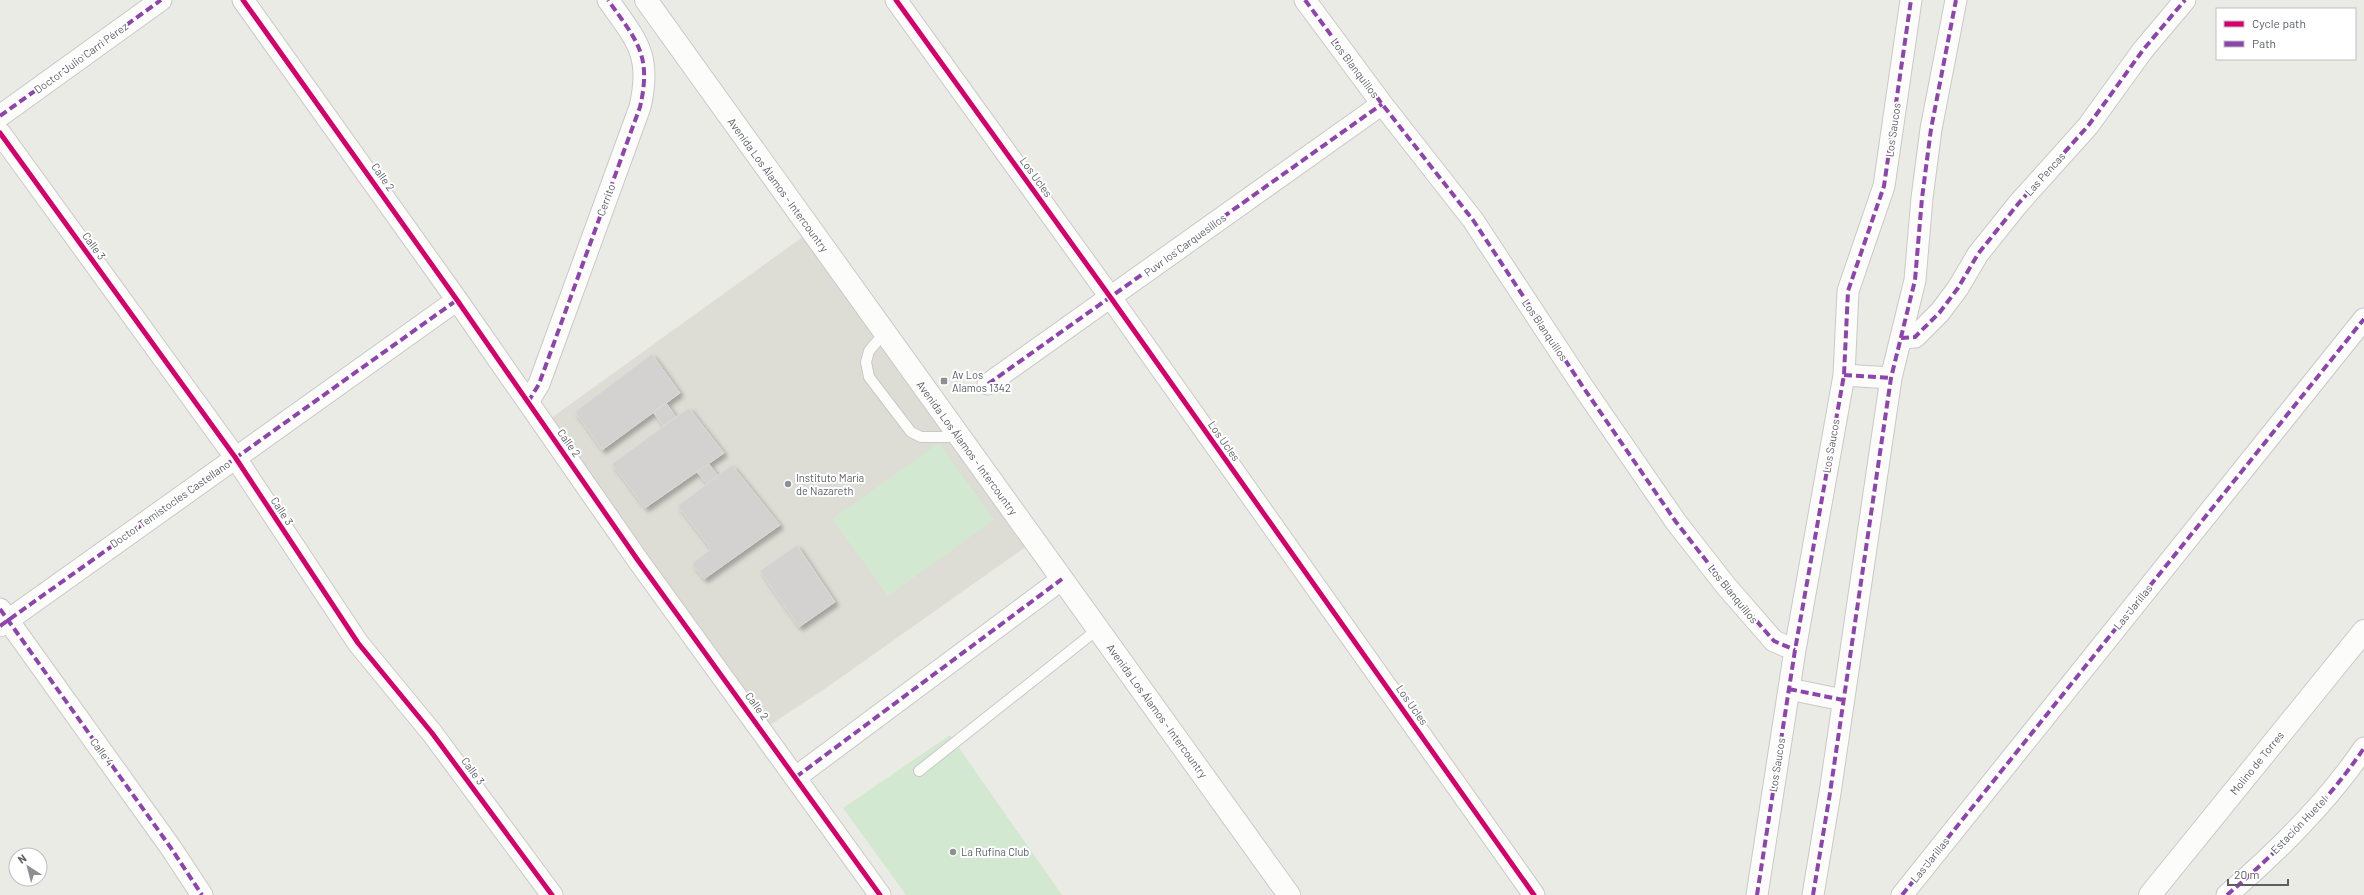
<svg xmlns="http://www.w3.org/2000/svg" width="2364" height="895" font-family="Barlow,sans-serif">
	<style>
		.education { fill: #dddcd5 }
		.green { fill: #d2e8d1 }
		.building { fill: #d3d2d0; stroke: #dad9d5; filter: url(#shadow) }
		.lines { fill: none; stroke-linecap: round; stroke-linejoin: round }
		.service-casing { stroke: #c8c9c8; stroke-width: 12 }
		.minor-casing { stroke: #c8c9c8; stroke-width: 23 }
		.secondary-casing { stroke: #c9c9c9; stroke-width: 24 }
		.service { stroke: #fcfcfb; stroke-width: 10 }
		.minor { stroke: #fcfcfb; stroke-width: 21 }
		.secondary { stroke: #fcfcfb; stroke-width: 22 }
		.quiet { stroke: #8e44ad; stroke-width: 4; stroke-dasharray: 8 4; stroke-linecap: butt }
		.cycleway-casing { stroke: #fff; stroke-width: 8 }
		.cycleway { stroke: #d6006c; stroke-width: 5 }
		.poi-dot { fill: #8d8f92; stroke: #fff; stroke-width: 1.5 }
		.labels { text-anchor: middle; stroke-width: 4; stroke-linejoin: round; paint-order: stroke }
		.street-label { font-size: 11px; fill: #5b5e64; stroke: #fff }
		.poi-label { font-size: 11px; fill: #5b5e64; stroke: #fff; text-anchor: start }
	</style>
	<defs>
		<filter id="shadow"><feDropShadow dx="3.5" dy="3.5" stdDeviation="2" flood-color="#0004"/></filter>
	</defs>
	<rect width="100%" height="100%" fill="#ebebe6"/>
	<path class="education" d="M811,231L1027,546L826,688L767,727L547,421Z"/>
	<path class="green" d="M939,443L994,520L888,596L832,519Z
		M950,735L1062,895H906L843,808Z"/>
	<path class="building" d="M652,354L680,393L602,450L575,412Z
		M666,403L676,417L663,426L653,412Z
		M689,408L724,453L645,508L612,464Z
		M709,464L718,476L707,484L697,472Z
		M732,465L780,525L704,579L692,564L711,549L678,506Z
		M797,545L835,602L799,627L760,571Z"/>
	<g class="lines">
		<defs>
			<path id="service" d="M884,333L869,351L866,362L869,377L911,432L921,437H959
				M919,771L1098,629"/>
			<path id="minor" d="M243,0L457,300L637,559L880,895
				M896,0L1111,298L1534,895
				M1305,0L1382,104L1473,220L1583,387L1676,522L1726,586L1774,641L1795,650
				M0,116L161,0
				M0,133L235,457L358,643L432,733L552,895
				M1901,338L1915,337L1940,312L1958,288L1978,254L2018,204L2088,126L2143,50L2185,0
				M1844,375L1891,378
				M988,384L1382,104
				M528,402L539,384L640,107C652,55 637,41 608,0
				M0,609L171,848L202,895
				M0,626L457,300
				M1789,689L1843,700
				M796,777L1062,579
				M1757,895L1795,650L1844,375L1848,291L1884,186L1911,0
				M1813,895L1830,793L1891,378L1915,280L1922,198L1931,129L1956,0
				M1902,895L2364,319
				M2227,895C2277,852 2327,803 2364,748"/>
			<path id="secondary" d="M646,0L1289,895
				M2150,895L2364,631"/>
		</defs>
		<use href="#service" class="service-casing"/>
		<use href="#minor" class="minor-casing"/>
		<use href="#secondary" class="secondary-casing"/>
		<use href="#service" class="service"/>
		<use href="#minor" class="minor"/>
		<use href="#secondary" class="secondary"/>
		<path class="quiet" d="M1305,0L1382,104L1473,220L1583,387L1676,522L1726,586L1774,641L1795,650
			M0,116L161,0
			M1901,338L1915,337L1940,312L1958,288L1978,254L2018,204L2088,126L2143,50L2185,0
			M1844,375L1891,378
			M988,384L1382,104
			M528,402L539,384L640,107C652,55 637,41 608,0
			M0,609L171,848L202,895
			M0,626L457,300
			M1789,689L1843,700
			M796,777L1062,579
			M1757,895L1795,650L1844,375L1848,291L1884,186L1911,0
			M1813,895L1830,793L1891,378L1915,280L1922,198L1931,129L1956,0
			M1902,895L2364,319
			M2227,895C2277,852 2327,803 2364,748"/>
		<defs>
			<path id="cycleway" d="M243,0L457,300L637,559L880,895
				M896,0L1111,298L1534,895
				M0,133L235,457L358,643L432,733L552,895"/>
		</defs>
		<use href="#cycleway" class="cycleway-casing"/>
		<use href="#cycleway" class="cycleway"/>
	</g>
	<g class="poi-dot">
		<rect x="940" y="377" width="8" height="8" rx="2"/>
		<circle cx="788" cy="484" r="4"/>
		<circle cx="953" cy="852" r="4"/>
	</g>
	<g class="labels">
		<g class="street-label">
			<text transform="translate(81 58) rotate(-36)" y="4">Doctor Julio Carri Pérez</text>
			<text transform="translate(1355 68) rotate(53)" y="4">Los Blanquillos</text>
			<text transform="translate(1893 130) rotate(-82)" y="4">Los Saucos</text>
			<text transform="translate(2045 174) rotate(-48)" y="4">Las Pencas</text>
			<text transform="translate(383 177) rotate(55)" y="4">Calle 2</text>
			<text transform="translate(1036 177) rotate(54)" y="4">Los Ucles</text>
			<text transform="translate(778 185) rotate(54)" y="4">Avenida Los Álamos - Intercountry</text>
			<text transform="translate(606 200) rotate(-70)" y="4">Cerrito</text>
			<text transform="translate(1185 245) rotate(-36)" y="4">Puvr los Carquesillos</text>
			<text transform="translate(94 246) rotate(54)" y="4">Calle 3</text>
			<text transform="translate(1545 330) rotate(56)" y="4">Los Blanquillos</text>
			<text transform="translate(1224 441) rotate(55)" y="4">Los Ucles</text>
			<text transform="translate(569 443) rotate(55)" y="4">Calle 2</text>
			<text transform="translate(1831 446) rotate(-80)" y="4">Los Saucos</text>
			<text transform="translate(967 448) rotate(54)" y="4">Avenida Los Álamos - Intercountry</text>
			<text transform="translate(170 504) rotate(-35)" y="4">Doctor Temístocles Castellano</text>
			<text transform="translate(282 511) rotate(57)" y="4">Calle 3</text>
			<text transform="translate(1733 594) rotate(51)" y="4">Los Blanquillos</text>
			<text transform="translate(2133 607) rotate(-51)" y="4">Las Jarillas</text>
			<text transform="translate(1412 705) rotate(55)" y="4">Los Ucles</text>
			<text transform="translate(757 706) rotate(54)" y="4">Calle 2</text>
			<text transform="translate(1157 711) rotate(54)" y="4">Avenida Los Álamos - Intercountry</text>
			<text transform="translate(102 752) rotate(54)" y="4">Calle 4</text>
			<text transform="translate(2257 763) rotate(-51)" y="4">Molino de Torres</text>
			<text transform="translate(1777 765) rotate(-81)" y="4">Los Saucos</text>
			<text transform="translate(473 771) rotate(54)" y="4">Calle 3</text>
			<text transform="translate(2299 825) rotate(-46)" y="4">Estación Huetel</text>
			<text transform="translate(1930 860) rotate(-51)" y="4">Las Jarillas</text>
		</g>
		<g class="poi-label">
			<text x="952" y="379">Av Los<tspan x="952" dy="13">Alamos 1342</tspan></text>
			<text x="796" y="482">Instituto María<tspan x="796" dy="13">de Nazareth</tspan></text>
			<text x="961" y="856">La Rufina Club</text>
		</g>
	</g>
	<rect x="2216" y="8" width="140" height="52" fill="#ffffff" stroke="#bdbfc1"/>
	<rect x="2224" y="21" width="20" height="6" fill="#d6006c" stroke="#bdbfc1"/>
	<text x="2252" y="28" font-size="12" fill="#5b5e64">Cycle path</text>
	<rect x="2224" y="41" width="20" height="6" fill="#8e44ad" stroke="#bdbfc1"/>
	<text x="2252" y="48" font-size="12" fill="#5b5e64">Path</text>
	<g transform="translate(28 867) rotate(324)"><circle r="19" fill="#ffffff" stroke="#bdbfc1"/>
	<path d="M0-3L7 15L0 10L-7 15Z" fill="#8d8f92"/>
	<text y="-6" font-size="11" font-weight="bold" text-anchor="middle" fill="#5b5e64">N</text>
	</g>
	<path d="M2228 879v6h60v-6" fill="none" stroke="#5b5e64" stroke-width="2"/>
	<text x="2234" y="879" font-size="12" fill="#5b5e64" stroke="#ffffff" stroke-width="3" paint-order="stroke">20 m</text>
</svg>
